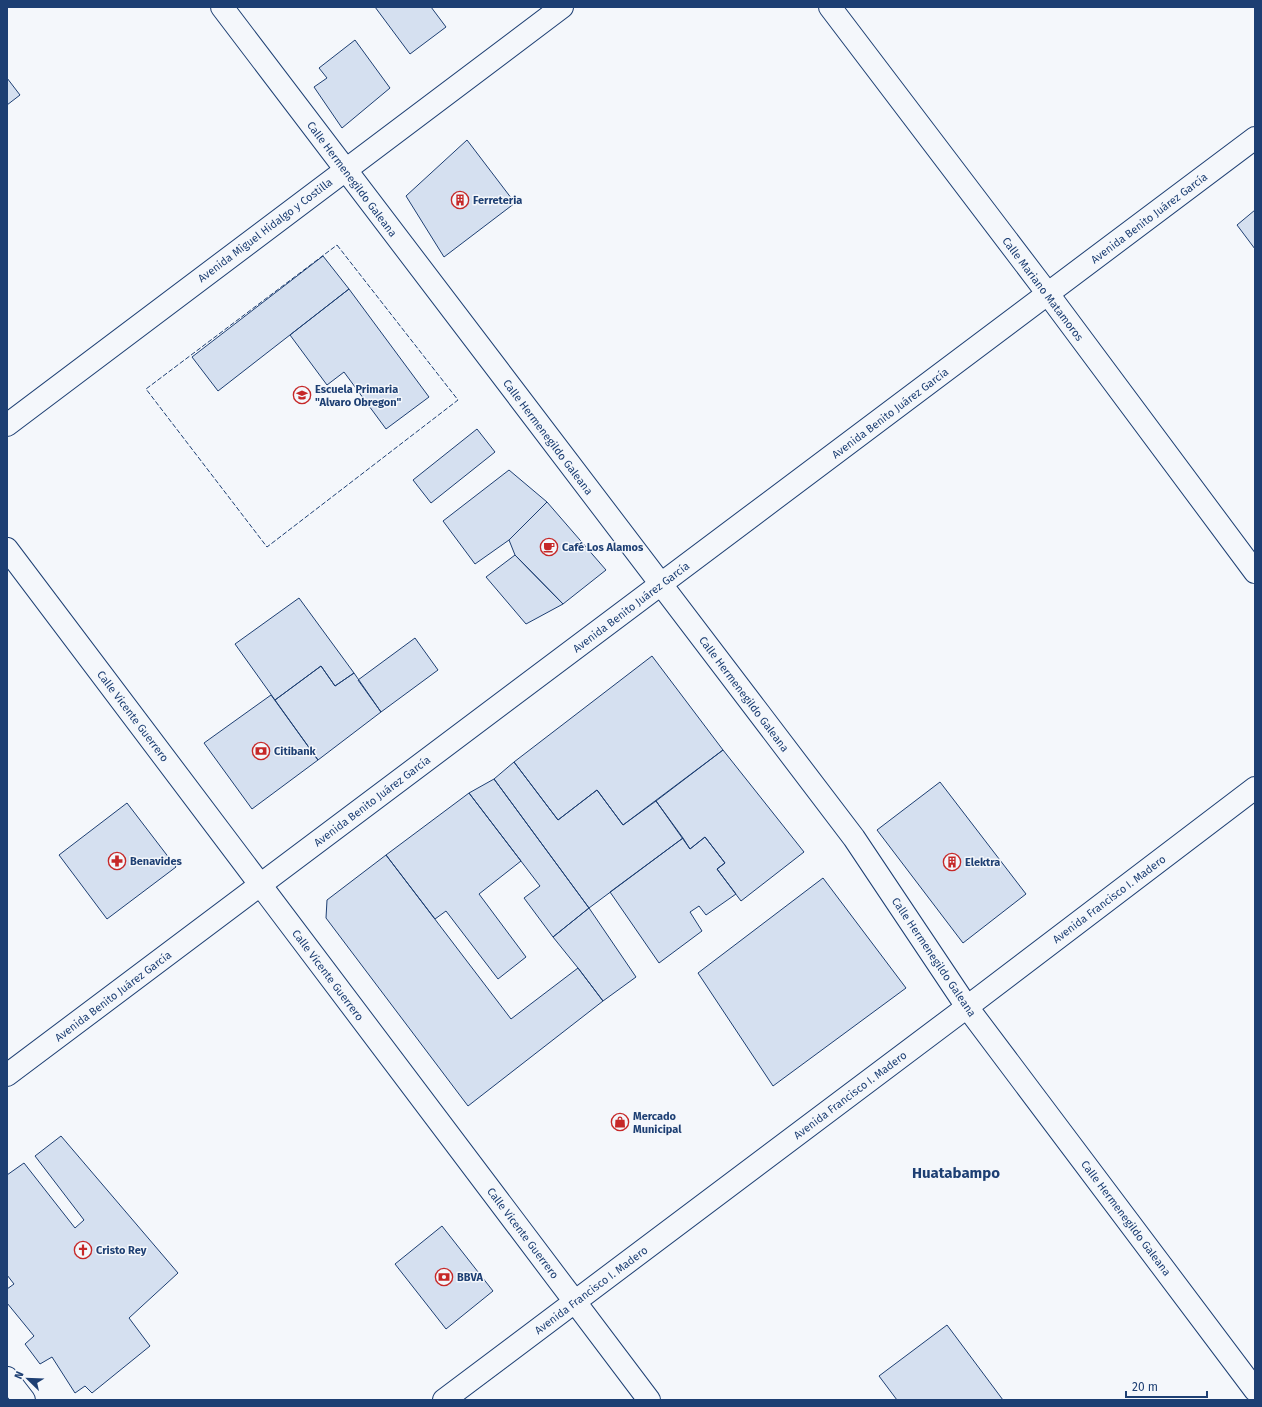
<svg xmlns="http://www.w3.org/2000/svg" width="1262" height="1407" font-family="'Fira Sans',sans-serif">
	<style>
		.building { fill: #d5e0f0; stroke: #1d3f73 }
		.lines { fill: none; stroke-linecap: round; stroke-linejoin: round }
		.minor-casing { stroke: #1d3f73; stroke-width: 24 }
		.major-casing { stroke: #1d3f73; stroke-width: 24 }
		.minor { stroke: #f4f7fb; stroke-width: 22 }
		.major { stroke: #f4f7fb; stroke-width: 22 }
		.fence { stroke: #1d3f73; stroke-width: 1; stroke-dasharray: 5 2; stroke-linecap: butt }
		.labels { text-anchor: middle; stroke-width: 3; stroke-linejoin: round; paint-order: stroke }
		.street-label { font-size: 11px; fill: #1d3f73; stroke: #f4f7fb }
		.poi-label { font-size: 11px; font-weight: bold; fill: #1d3f73; stroke: #f4f7fb; text-anchor: start }
		.district-label { font-size: 15px; font-weight: bold; fill: #1d3f73; stroke: #f4f7fb }
	</style>
	<rect width="100%" height="100%" fill="#f4f7fb"/>
	<path class="building" d="M375,7H431L446,27L410,54Z
		M355,40L390,88L342,128L314,87L327,78L319,68Z
		M7,78L20,95L7,105Z
		M467,140L515,203L444,257L406,196Z
		M1255,210V249L1237,225Z
		M323,256L349,289L218,391L192,357Z
		M349,289L429,397L386,429L344,372L327,385L290,335Z
		M477,429L495,452L431,503L413,480Z
		M509,470L547,502L509,540L475,564L443,521Z
		M547,502L606,570L563,604L515,555L509,540Z
		M515,555L563,604L526,624L486,577Z
		M299,598L354,673L335,686L321,666L275,700L235,644Z
		M415,638L438,670L381,712L358,680Z
		M652,656L723,750L623,825L597,790L558,820L514,762Z
		M321,666L335,686L354,673L381,712L318,760L275,700Z
		M271,695L318,760L252,809L204,743Z
		M723,750L804,852L741,901L717,869L725,863L705,837L690,849L656,801Z
		M514,762L558,820L597,790L623,825L656,801L683,838L589,908L494,779Z
		M494,779L589,908L553,937L524,898L540,886L469,793Z
		M940,782L1026,894L963,943L877,830Z
		M469,793L521,861L479,894L526,957L498,979L446,911L435,919L386,855Z
		M127,803L176,867L107,919L59,855Z
		M705,837L725,863L717,869L736,894L706,915L699,906L690,912L702,931L659,963L610,892L683,838L690,849Z
		M386,855L511,1019L578,968L603,1001L468,1106L326,918L327,900Z
		M823,878L906,988L773,1086L698,973Z
		M589,908L636,977L603,1001L578,968L553,937Z
		M61,1136L178,1273L129,1318L150,1346L92,1393L85,1386L75,1393L52,1357L40,1364L25,1344L34,1336L7,1303V1289L14,1284L7,1275V1175L24,1163L75,1228L84,1220L35,1156Z
		M442,1226L493,1291L446,1329L395,1264Z
		M947,1325L1003,1400H897L879,1376Z"/>
	<g class="lines">
		<defs>
			<path id="minor" d="M222,7L854,838L967,1007L1255,1390
				M830,7L1048,294L1255,572
				M7,425L562,7
				M7,549L649,1400
				M444,1400L967,1007L1255,788"/>
			<path id="major" d="M7,1075L1255,138
				M7,1378L24,1400"/>
		</defs>
		<use href="#minor" class="minor-casing"/>
		<use href="#major" class="major-casing"/>
		<use href="#minor" class="minor"/>
		<use href="#major" class="major"/>
		<path class="fence" d="M337,245L458,400L267,547L146,389Z"/>
	</g>
	<defs>
		<symbol id="building-ring" viewBox="-11 -11 22 22"><circle r="9.5" fill="#f4f7fb" stroke="#c62828" stroke-width="1.5"/><path d="M-4-6H4V6H1V3H-1V6H-4ZM-2.5-4.3h1.7v1.8h-1.7ZM.8-4.3h1.7v1.8H.8ZM-2.5-1h1.7V.8h-1.7ZM.8-1h1.7V.8H.8Z" fill="#c62828"/></symbol>
		<symbol id="school-ring" viewBox="-11 -11 22 22"><circle r="9.5" fill="#f4f7fb" stroke="#c62828" stroke-width="1.5"/><path d="M0-5L7-2L0 1L-7-2ZM-4 1L0 2.5L4 1V4Q0 6-4 4Z" fill="#c62828"/></symbol>
		<symbol id="cafe-ring" viewBox="-11 -11 22 22"><circle r="9.5" fill="#f4f7fb" stroke="#c62828" stroke-width="1.5"/><path d="M-5.5-4.5H6V0H3Q3 3.5 0 3.5H-2.5Q-5.5 3.5-5.5 0ZM3-3.2v2h1.7v-2ZM-6 4.5H4V6H-6Z" fill="#c62828"/></symbol>
		<symbol id="bank-ring" viewBox="-11 -11 22 22"><circle r="9.5" fill="#f4f7fb" stroke="#c62828" stroke-width="1.5"/><path d="M-6-4H6V4H-6ZM0-2.3a2.3 2.3 0 1 0 0 4.6a2.3 2.3 0 1 0 0-4.6Z" fill="#c62828"/></symbol>
		<symbol id="pharmacy-ring" viewBox="-11 -11 22 22"><circle r="9.5" fill="#f4f7fb" stroke="#c62828" stroke-width="1.5"/><path d="M-2-6h4v4h4v4h-4v4h-4v-4h-4v-4h4Z" fill="#c62828"/></symbol>
		<symbol id="shop-ring" viewBox="-11 -11 22 22"><circle r="9.5" fill="#f4f7fb" stroke="#c62828" stroke-width="1.5"/><path d="M-5-2.5h2.3a2.7 3.5 0 0 1 5.4 0H5L5.5 6h-11ZM-1.5-2.5h3a1.5 2.3 0 0 0-3 0Z" fill="#c62828"/></symbol>
		<symbol id="church-ring" viewBox="-11 -11 22 22"><circle r="9.5" fill="#f4f7fb" stroke="#c62828" stroke-width="1.5"/><path d="M-1.2-6h2.4v3.5h3.3v2.4h-3.3V6h-2.4V-.1h-3.3v-2.4h3.3Z" fill="#c62828"/></symbol>
	</defs>
	<g fill-rule="evenodd">
		<use href="#building-ring" x="450" y="190" width="20" height="20"/>
		<use href="#school-ring" x="292" y="385" width="20" height="20"/>
		<use href="#cafe-ring" x="539" y="537" width="20" height="20"/>
		<use href="#bank-ring" x="251" y="741" width="20" height="20"/>
		<use href="#pharmacy-ring" x="107" y="851" width="20" height="20"/>
		<use href="#building-ring" x="942" y="852" width="20" height="20"/>
		<use href="#shop-ring" x="610" y="1112" width="20" height="20"/>
		<use href="#church-ring" x="73" y="1240" width="20" height="20"/>
		<use href="#bank-ring" x="434" y="1267" width="20" height="20"/>
	</g>
	<g class="labels">
		<g class="street-label">
			<text transform="translate(352 179) rotate(53)" y="4">Calle Hermenegildo Galeana</text>
			<text transform="translate(1149 218) rotate(-37)" y="4">Avenida Benito Juárez García</text>
			<text transform="translate(265 230) rotate(-37)" y="4">Avenida Miguel Hidalgo y Costilla</text>
			<text transform="translate(1043 289) rotate(53)" y="4">Calle Mariano Matamoros</text>
			<text transform="translate(890 413) rotate(-37)" y="4">Avenida Benito Juárez García</text>
			<text transform="translate(548 437) rotate(53)" y="4">Calle Hermenegildo Galeana</text>
			<text transform="translate(631 607) rotate(-37)" y="4">Avenida Benito Juárez García</text>
			<text transform="translate(744 694) rotate(53)" y="4">Calle Hermenegildo Galeana</text>
			<text transform="translate(133 716) rotate(53)" y="4">Calle Vicente Guerrero</text>
			<text transform="translate(372 801) rotate(-37)" y="4">Avenida Benito Juárez García</text>
			<text transform="translate(1109 899) rotate(-37)" y="4">Avenida Francisco I. Madero</text>
			<text transform="translate(934 957) rotate(56)" y="4">Calle Hermenegildo Galeana</text>
			<text transform="translate(328 975) rotate(53)" y="4">Calle Vicente Guerrero</text>
			<text transform="translate(113 996) rotate(-37)" y="4">Avenida Benito Juárez García</text>
			<text transform="translate(850 1095) rotate(-37)" y="4">Avenida Francisco I. Madero</text>
			<text transform="translate(1126 1218) rotate(53)" y="4">Calle Hermenegildo Galeana</text>
			<text transform="translate(523 1233) rotate(53)" y="4">Calle Vicente Guerrero</text>
			<text transform="translate(591 1290) rotate(-37)" y="4">Avenida Francisco I. Madero</text>
		</g>
		<g class="poi-label">
			<text x="473" y="204">Ferreteria</text>
			<text x="315" y="393">Escuela Primaria<tspan x="315" dy="13">"Alvaro Obregon"</tspan></text>
			<text x="562" y="551">Café Los Alamos</text>
			<text x="274" y="755">Citibank</text>
			<text x="130" y="865">Benavides</text>
			<text x="965" y="866">Elektra</text>
			<text x="633" y="1120">Mercado<tspan x="633" dy="13">Municipal</tspan></text>
			<text x="96" y="1254">Cristo Rey</text>
			<text x="457" y="1281">BBVA</text>
		</g>
		<g class="district-label">
			<text x="956" y="1178">Huatabampo</text>
		</g>
	</g>
	<rect width="1262" height="1407" fill="none" stroke="#1d3f73" stroke-width="16"/>
	<g transform="translate(28 1379) rotate(293)" stroke="#f4f7fb" stroke-width="3" paint-order="stroke">
	<path d="M0-3L7 15L0 10L-7 15Z" fill="#1d3f73"/>
	<text y="-6" font-size="11" font-weight="bold" text-anchor="middle" fill="#1d3f73">N</text>
	</g>
	<path d="M1126 1391v6h81v-6" fill="none" stroke="#1d3f73" stroke-width="2"/>
	<text x="1132" y="1391" font-size="12" fill="#1d3f73" stroke="#f4f7fb" stroke-width="3" paint-order="stroke">20 m</text>
</svg>
